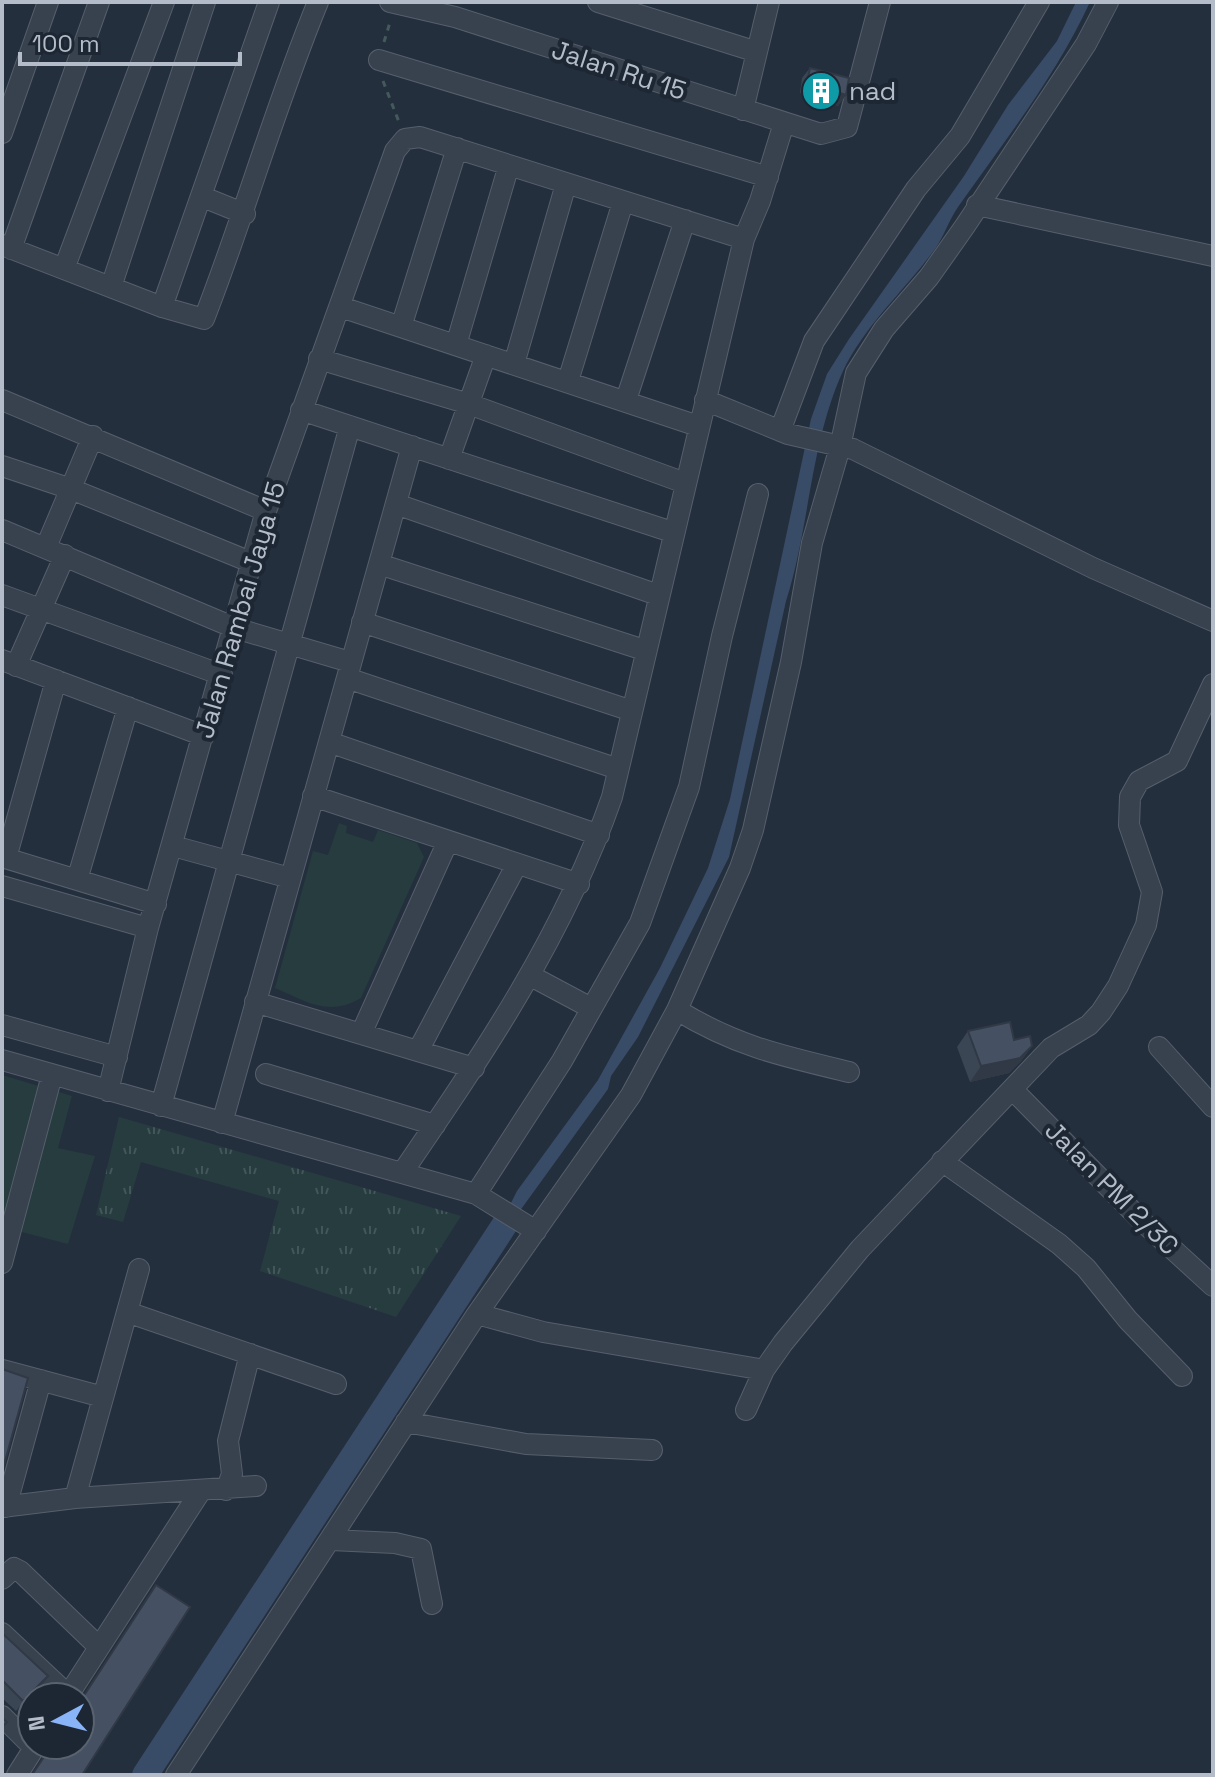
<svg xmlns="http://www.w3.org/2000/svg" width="1215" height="1777" font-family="'Space Grotesk',sans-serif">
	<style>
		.grass { fill: url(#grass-tufts) }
		.park { fill: #263c3f }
		.water { fill: #394c67 }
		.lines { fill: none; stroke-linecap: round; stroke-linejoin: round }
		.river { stroke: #394c67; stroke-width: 26 }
		.minor-casing { stroke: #565f6c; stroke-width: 22 }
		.path { stroke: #44595c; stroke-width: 3; stroke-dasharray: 6 6; stroke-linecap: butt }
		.minor { stroke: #38414e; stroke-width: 20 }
		.wall { fill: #3b4654 }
		.shaded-wall { fill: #303945 }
		.building { fill: #455162; stroke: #303945; stroke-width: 2 }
		.labels { text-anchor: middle; stroke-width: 8; stroke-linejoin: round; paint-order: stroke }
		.street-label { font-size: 26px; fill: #b4bcc9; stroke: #1d2633 }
		.poi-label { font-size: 26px; fill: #b4bcc9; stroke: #1d2633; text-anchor: start }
	</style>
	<defs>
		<pattern id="grass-tufts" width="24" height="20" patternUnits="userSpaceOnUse" patternTransform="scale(2)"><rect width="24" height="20" fill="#263c3f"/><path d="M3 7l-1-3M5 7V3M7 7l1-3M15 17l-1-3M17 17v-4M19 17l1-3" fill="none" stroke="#435659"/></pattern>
	</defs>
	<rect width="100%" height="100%" fill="#242f3e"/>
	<path class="grass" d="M119,1117L461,1216L396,1317L260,1271L279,1201L141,1162L123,1222L96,1215Z"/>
	<path class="park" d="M339,823L347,826L346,833L373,842L378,830L417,843L424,857L361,998C329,1017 307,1002 275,988L313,851L328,855Z
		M2,1075L72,1096L58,1148L95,1156L68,1244L2,1227Z"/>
	<path class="water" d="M1076,2H1090C1056,76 1005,140 958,207C949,220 944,236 935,249C906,289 864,326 843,371C810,443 810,526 786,601L729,857L638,1037L611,1076L608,1089L501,1237L496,1233L517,1191L598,1080L660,968L708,868L730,799L811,419L827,374L849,339L964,176L1008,105L1057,41Z"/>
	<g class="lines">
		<path class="river" d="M145,1775L507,1221"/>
		<defs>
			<path id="minor" d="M390,2L455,17L821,134L847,127L880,2
				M598,2L757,52
				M379,60L768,177
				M743,110L769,2
				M2,133L48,2
				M203,197L245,214
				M977,205L1213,256
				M2,245L162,307L204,319C245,214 275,106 318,2
				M11,249L99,2
				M64,269L164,2
				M111,287L205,2
				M162,307L269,2
				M341,307L698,426
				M401,327L457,148
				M456,345L509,165
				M319,359L469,404L685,483
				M514,364L566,184
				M568,381L623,202
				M2,400L266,511
				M626,400L685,220
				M705,400L788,434L853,449L1093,568L1213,621
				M301,410L672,532
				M780,431L814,341L916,189L960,136L1039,2
				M449,459L486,355
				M2,466L71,489L253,563
				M396,504L658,595
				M2,530L235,628L350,662
				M46,547L93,436
				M379,564L644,650
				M2,595L222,675
				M362,622L632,711
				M2,660L204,736
				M16,666L65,555
				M347,678L618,769
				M329,742L599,835
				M313,796L579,884
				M173,846L290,878
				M2,857L156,904
				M6,858L56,680
				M77,880L128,707
				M2,886L148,928
				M531,976L591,1008
				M255,1002L474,1068
				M677,1010C736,1046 782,1056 849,1072
				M2,1025L117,1057
				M361,1034L448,841
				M1159,1047L1213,1107
				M418,1051L517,864
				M2,1060L476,1194L536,1231
				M266,1074L435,1125
				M1012,1089L1143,1222L1213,1286
				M108,1091L148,928L266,511L395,151L405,139L420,137L744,239
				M161,1106L350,426
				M222,1123L412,446
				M942,1161L1059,1244L1086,1268L1128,1320L1182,1376
				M402,1173C484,1053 564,935 612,797L744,239L760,201L784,123
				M476,1194L562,1061L640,923L689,787L722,636L758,494
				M2,1263L52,1075
				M127,1312L336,1384
				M477,1314L543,1332L764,1370
				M2,1370L103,1397
				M746,1410L764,1370L783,1343L860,1249L1051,1048L1089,1025L1101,1012L1118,986L1146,925L1152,892L1129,825L1130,797L1139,781L1177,761L1213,684
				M406,1422L526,1444L652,1450
				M226,1490L232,1474L228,1441L250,1354
				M75,1498L139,1269
				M2,1507L75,1498L256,1486
				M6,1507L41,1380
				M331,1540L395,1543L421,1549L432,1604
				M2,1579L14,1568L20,1571L99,1647
				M2,1633L68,1695
				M67,1697L200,1492
				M2,1716L34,1748
				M17,1775L36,1745
				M176,1775L477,1314L631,1095L677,1010L740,868L753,830L791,662L812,543L840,447L856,373L884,329L929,277L965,226L1086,44L1108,2"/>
		</defs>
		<use href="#minor" class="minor-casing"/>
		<path class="path" d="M384,42L391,19
			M383,81L399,122"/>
		<use href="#minor" class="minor"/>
	</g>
	<path class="wall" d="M810,68L846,95L838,106L800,93L802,78Z
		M968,1031L1014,1040L1032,1046L1021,1061L1009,1073L970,1082L957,1047Z
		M2,1633L40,1687L16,1711L2,1698Z"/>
	<path class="shaded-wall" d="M807,82L846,95L838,106L800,93Z
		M1032,1046L1021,1061L1009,1073L970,1082L981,1066Z
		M48,1676L40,1687L16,1711L23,1701Z"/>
	<path class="building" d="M810,68L849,78L846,95L807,82Z
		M1010,1022L1014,1040L1030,1036L1032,1046L1020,1058L981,1066L968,1031Z
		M2,1369L28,1378L2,1472Z
		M156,1585L190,1607L82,1775H32L52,1745H80V1697L85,1694Z
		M2,1633L48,1676L23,1701L2,1680Z
		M2,1718L7,1722L2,1727Z"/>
	<defs>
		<symbol id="building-disc" viewBox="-11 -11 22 22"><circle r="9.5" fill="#0f9aa8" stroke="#1d2633"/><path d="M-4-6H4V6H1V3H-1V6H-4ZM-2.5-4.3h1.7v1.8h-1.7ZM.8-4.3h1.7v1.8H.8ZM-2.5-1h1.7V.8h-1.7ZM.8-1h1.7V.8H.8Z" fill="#fff"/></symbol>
	</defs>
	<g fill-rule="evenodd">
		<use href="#building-disc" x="799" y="69" width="44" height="44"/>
	</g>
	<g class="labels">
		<g class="street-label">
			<text transform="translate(619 70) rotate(18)" y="9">Jalan Ru 15</text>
			<text transform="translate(240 610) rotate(-74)" y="9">Jalan Rambai Jaya 15</text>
			<text transform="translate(1112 1188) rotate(45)" y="9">Jalan PM 2/3C</text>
		</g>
		<g class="poi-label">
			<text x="849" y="100">nad</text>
		</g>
	</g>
	<rect width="1215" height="1777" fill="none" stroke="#b4bcc9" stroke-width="8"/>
	<g transform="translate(56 1721) rotate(263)"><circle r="38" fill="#1d2633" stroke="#59626f" stroke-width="2"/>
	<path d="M0-6L14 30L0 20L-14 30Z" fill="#8ab4f8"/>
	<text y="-12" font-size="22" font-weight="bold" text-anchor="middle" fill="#b4bcc9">N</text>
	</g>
	<path d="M20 52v12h220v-12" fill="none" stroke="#b4bcc9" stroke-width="4"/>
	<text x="32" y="52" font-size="24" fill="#b4bcc9" stroke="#1d2633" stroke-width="6" paint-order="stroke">100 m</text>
</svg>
